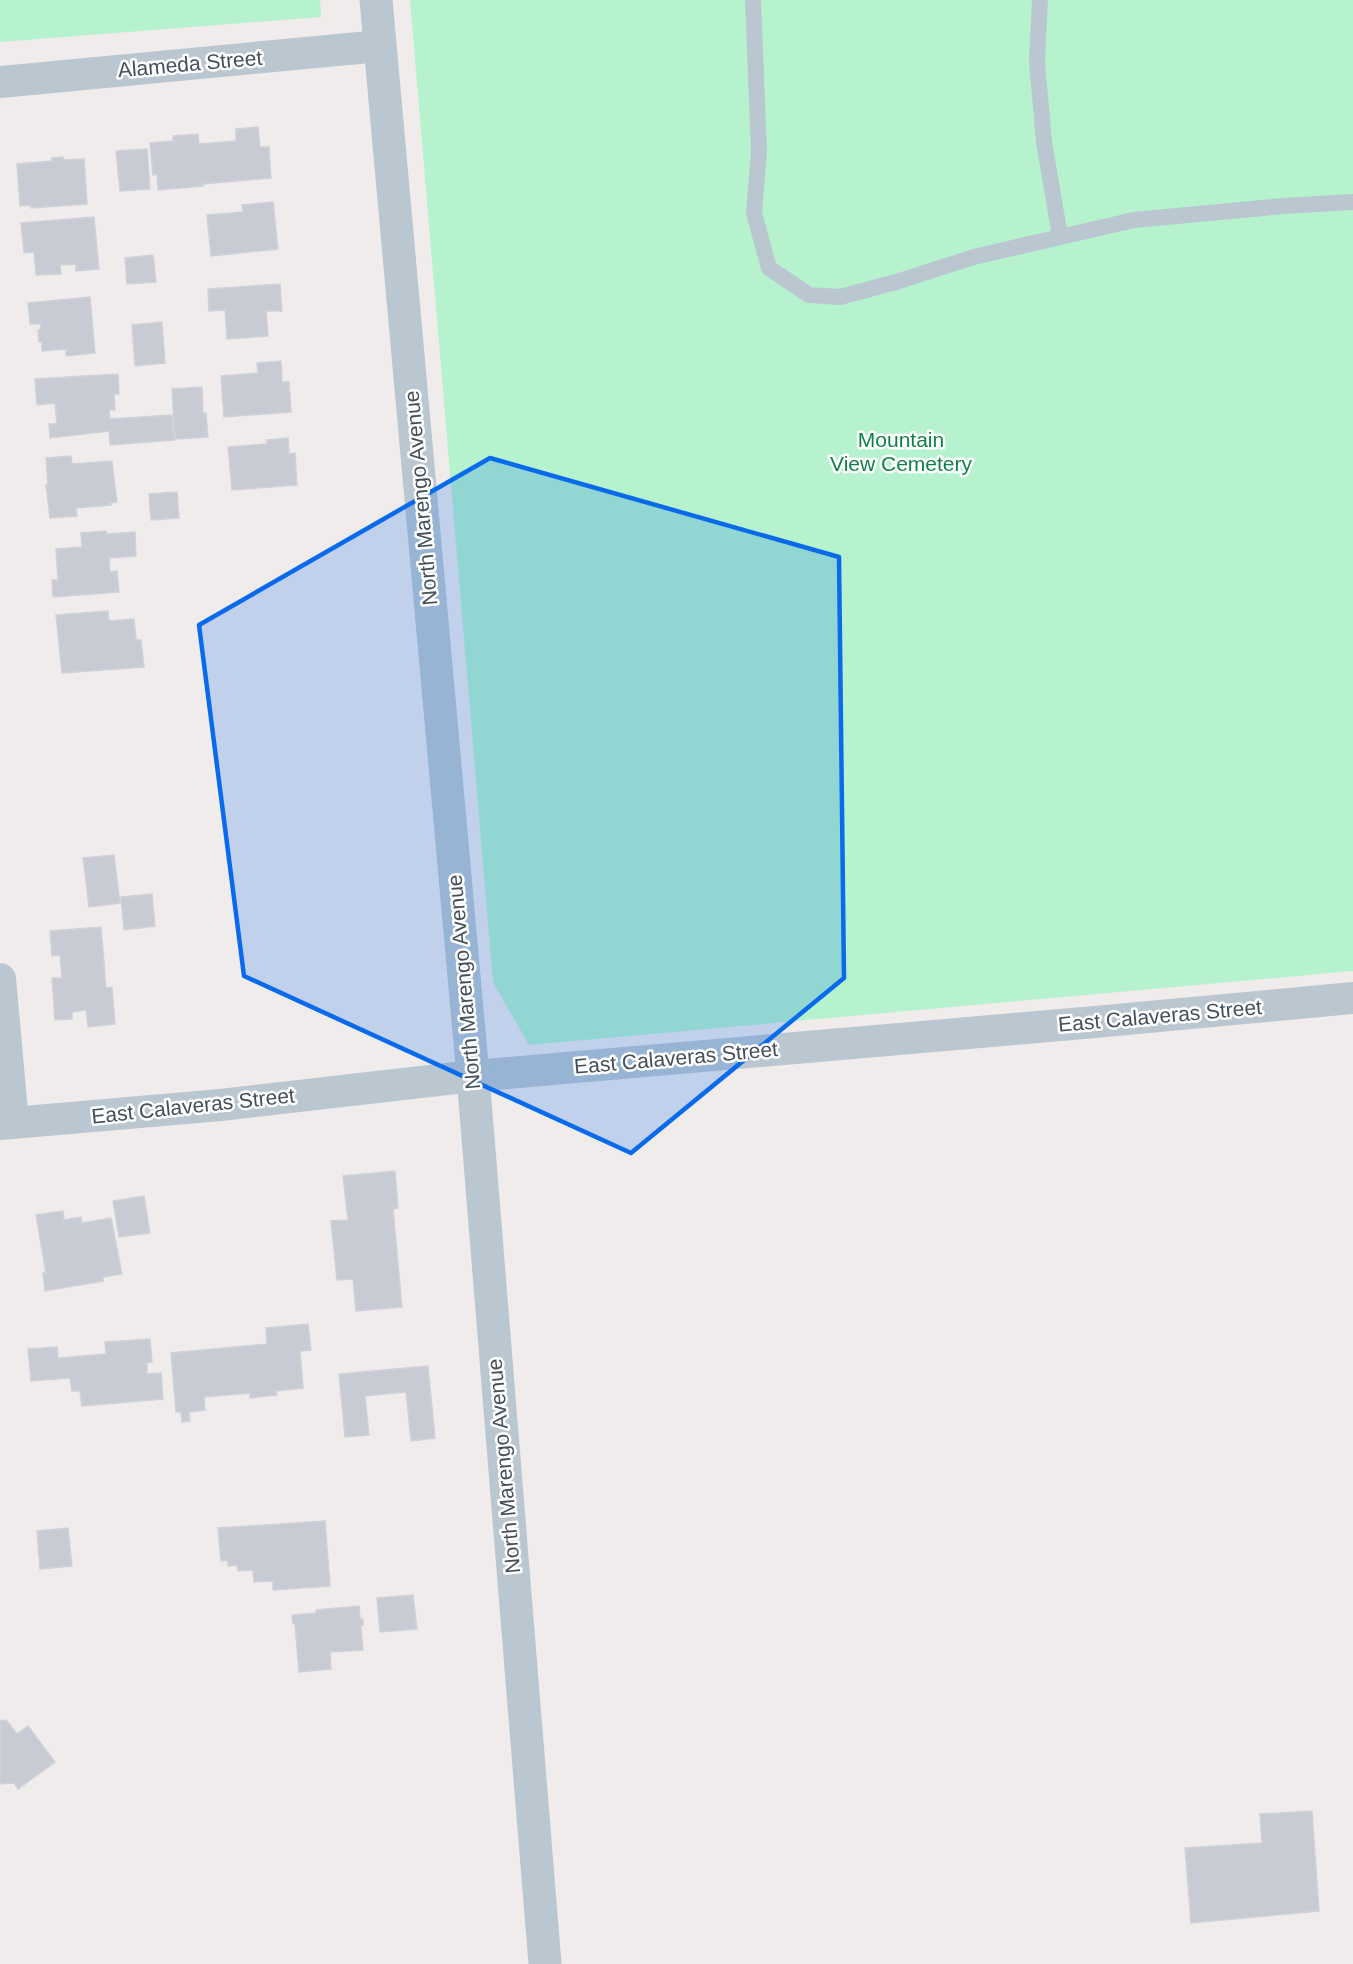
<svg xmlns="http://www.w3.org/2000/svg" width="1353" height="1964" font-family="Arial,sans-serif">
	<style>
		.green { fill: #b5f2cd }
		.building { fill: #c8cbd3; stroke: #d0d2d9; stroke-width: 1.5 }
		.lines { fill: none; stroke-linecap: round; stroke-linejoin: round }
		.service { stroke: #bbc7d0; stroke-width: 16 }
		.minor { stroke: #bbc7d0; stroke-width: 32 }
		.tertiary { stroke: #bbc7d0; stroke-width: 33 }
		.marked { fill: #096bec; fill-opacity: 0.2; stroke: #096bec; stroke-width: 4.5; stroke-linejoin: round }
		.labels { text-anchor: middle; stroke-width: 5; stroke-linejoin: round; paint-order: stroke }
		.street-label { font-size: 21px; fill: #43505b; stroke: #fff }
		.park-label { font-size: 21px; fill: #0f8249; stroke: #fff }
	</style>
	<rect width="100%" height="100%" fill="#f0ecec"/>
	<path class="green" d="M0,0H320L321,17L0,42Z
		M410,0H1353V971L529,1045L493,982Z"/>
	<path class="building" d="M258,127L260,147H269L271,178L203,184V186L158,190L157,174L153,175L150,143L173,141V136L198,134L199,144L236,141V129Z
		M147,149L150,189L120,191L116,151Z
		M63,157V160L84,159L87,204L31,208V205L20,206L17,164L52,161V158Z
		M273,202L278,249L211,256L207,215L243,212L242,205Z
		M94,217L99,269L76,271V264L60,265L61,274L36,275L34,252L24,253L21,223Z
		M153,255L156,282L127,284L125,258Z
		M280,284L282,311H266L268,336L227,339L225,310L209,311L208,289Z
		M90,297L95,353L66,356V349L42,351V342H39L38,330L41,329L40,324H30L28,303Z
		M162,322L165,363L135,366L132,325Z
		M281,361L282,382H289L291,412L224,417L221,376L258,373L257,363Z
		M118,374L119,394H114L115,410H109L110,419L172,415L174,440L110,445L109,431L50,438L49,424H57L55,403L37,405L35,379Z
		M202,387L203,413H206L208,437L175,439L172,389Z
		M288,438L289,454L295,453L297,485L232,490L228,447L267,444V440Z
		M71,456L72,464L112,461L117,502L110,503L111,505L76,508L77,516L50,518L46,485L48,486L46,458Z
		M177,492L179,518L151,520L149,494Z
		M106,531L107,534L135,532L136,556L109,558L110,572L117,571L119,592L53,597L52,580H58L56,549L82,547L81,533Z
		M108,611L109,621L134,619L136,640H141L144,667L62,673L56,615Z
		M114,855L120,903L89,907L83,858Z
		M152,894L155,926L124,930L121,897Z
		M101,927L106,988L112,987L115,1024L88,1027L86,1010L72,1012V1019L55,1020L52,978H62L60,955L52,956L50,931Z
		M395,1171L398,1208L393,1209L402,1307L356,1311L353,1279L337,1280L331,1221L348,1220L343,1176Z
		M144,1196L150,1233L119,1237L113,1201Z
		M63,1211L64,1220L81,1217L82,1223L111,1218L122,1274L103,1277V1281L45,1291L43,1273H46L36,1215Z
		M308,1324L311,1350L300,1351L303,1388L276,1391L277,1395L250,1398V1393L204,1397L205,1410L189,1412L190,1421L182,1422L181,1412H176L171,1353L267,1344L266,1328Z
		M150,1339L152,1362L147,1363V1374L161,1373L163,1399L82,1406L80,1391H72L70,1378L31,1381L28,1349L57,1347L58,1358L106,1354L105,1342Z
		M428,1366L435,1438L411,1441L406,1392L365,1396L369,1435L345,1437L339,1374Z
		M325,1521L330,1586L273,1590V1581L254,1582L253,1570L238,1571L237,1565L228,1566V1560L221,1561L218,1528Z
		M68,1528L72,1566L40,1569L37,1531Z
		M413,1595L417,1629L380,1632L377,1598Z
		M359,1606L360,1619H363V1625L361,1626L363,1650L330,1652L331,1669L299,1672L295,1624H293L292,1618L293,1615L316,1613V1610Z
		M6,1720L17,1734L28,1726L55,1762L18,1789L14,1783L0,1784V1721Z
		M1312,1811L1319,1911L1191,1923L1185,1848L1262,1843L1260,1814Z"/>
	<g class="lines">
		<path class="service" d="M753,0L759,152L754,213L769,268L809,295L840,297L896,282L974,257L1134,220L1284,206L1353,202
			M1040,0L1037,62L1044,142L1060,236"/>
		<path class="minor" d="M0,82L380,46
			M0,979L13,1123
			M0,1124L221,1105L473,1076L1095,1022L1353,998"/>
		<path class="tertiary" d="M376,0L473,1076L545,1964"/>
	</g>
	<path class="marked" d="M490,458L839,557L844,978L631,1153L244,976L199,625Z"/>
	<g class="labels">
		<g class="street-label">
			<text transform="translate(190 64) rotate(-5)" y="7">Alameda Street</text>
			<text transform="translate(421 498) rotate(-95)" y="7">North Marengo Avenue</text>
			<text transform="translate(464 982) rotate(-95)" y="7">North Marengo Avenue</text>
			<text transform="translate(1160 1016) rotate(-5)" y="7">East Calaveras Street</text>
			<text transform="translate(676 1058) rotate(-5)" y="7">East Calaveras Street</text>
			<text transform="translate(193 1106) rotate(-6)" y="7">East Calaveras Street</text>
			<text transform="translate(504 1466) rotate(-95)" y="7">North Marengo Avenue</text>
		</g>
		<g class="park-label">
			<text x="901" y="447">Mountain<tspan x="901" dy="24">View Cemetery</tspan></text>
		</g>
	</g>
</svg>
